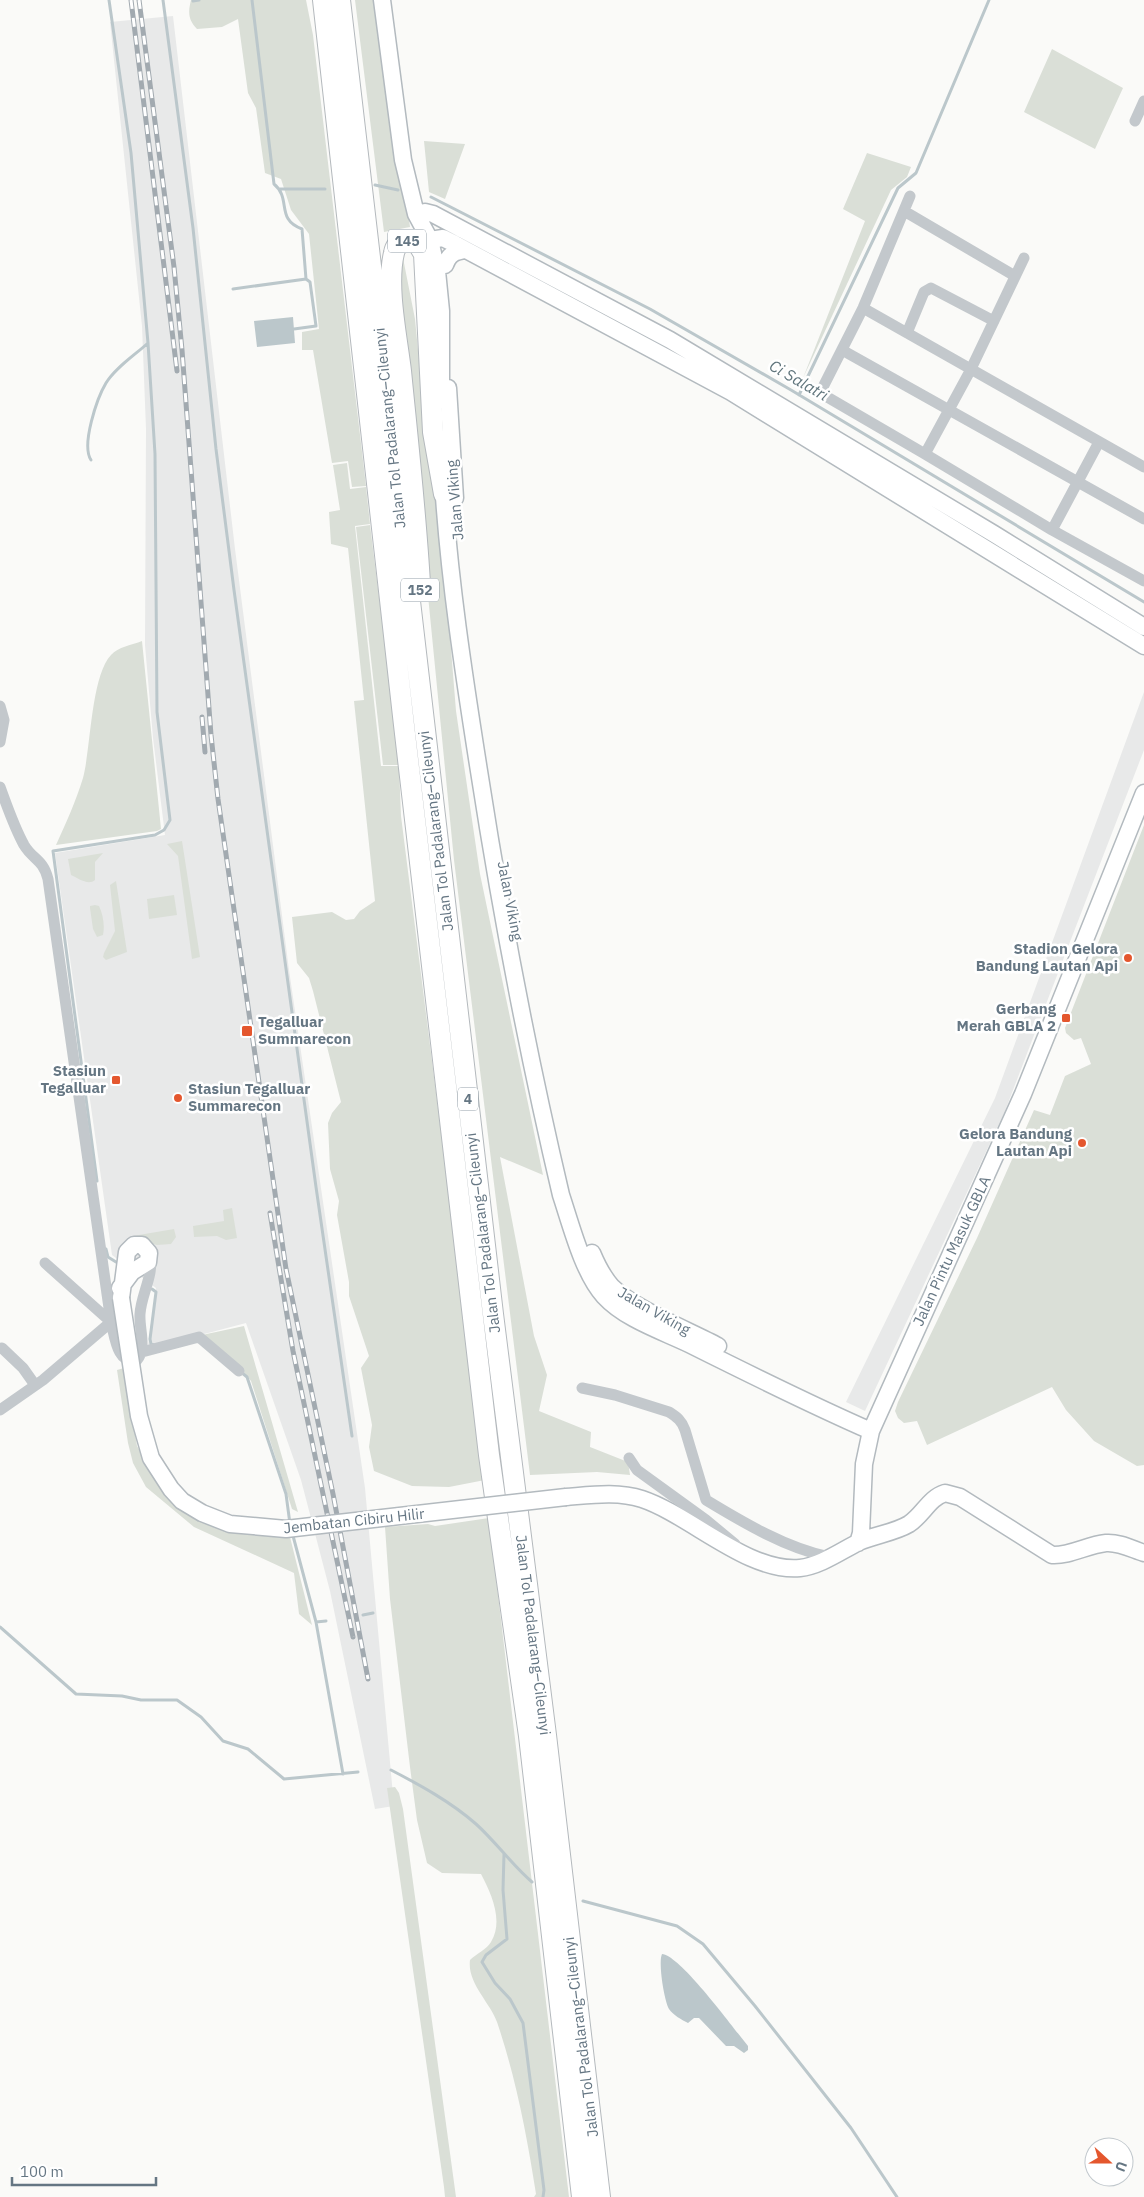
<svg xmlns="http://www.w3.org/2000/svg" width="1144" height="2197" font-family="'IBM Plex Sans',sans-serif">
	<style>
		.built { fill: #e8e9e9 }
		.green { fill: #dadfd7 }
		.water { fill: #bbc7cb }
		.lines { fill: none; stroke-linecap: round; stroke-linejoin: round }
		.stream { stroke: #bbc7cb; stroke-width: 3 }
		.secondary-casing { stroke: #b3babf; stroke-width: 19 }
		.highway-casing { stroke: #b4b9bd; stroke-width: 22 }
		.street { stroke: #c3c8cc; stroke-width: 11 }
		.secondary { stroke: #fff; stroke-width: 16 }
		.highway { stroke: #fff; stroke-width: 20 }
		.rail-casing { stroke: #a2aab0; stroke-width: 5 }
		.rail { stroke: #fff; stroke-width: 3; stroke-dasharray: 9; stroke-linecap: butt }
		.secondary-bridge-casing { stroke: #b3babf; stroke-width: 19; stroke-linecap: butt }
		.secondary-bridge { stroke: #fff; stroke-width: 16 }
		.poi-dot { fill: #e4572e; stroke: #fff; stroke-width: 2 }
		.labels { text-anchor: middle; stroke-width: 5; stroke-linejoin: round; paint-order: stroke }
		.shield { fill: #fff; stroke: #939fa8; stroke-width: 1 }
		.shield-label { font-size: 14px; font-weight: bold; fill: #657683 }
		.street-label { font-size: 15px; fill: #657683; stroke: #fff }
		.poi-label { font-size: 15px; font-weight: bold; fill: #657683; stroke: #fff; text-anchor: end }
		.water-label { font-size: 16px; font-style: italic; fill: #60757c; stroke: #fff }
	</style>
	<rect width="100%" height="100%" fill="#fafaf8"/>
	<path class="built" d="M173,16L235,549L289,970L365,1488L394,1806L375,1809L330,1591L301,1480L246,1323L155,1347L148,1345L156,1288L112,1255L55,853L165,835L153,738L145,645L146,429L142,326L110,22Z
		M1144,692V750L1036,1030L1005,1111L865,1411L846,1402L995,1098Z"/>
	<path class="green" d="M191,0H306L313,35L366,486L352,487L348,461L332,463L313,350H302V332L319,329L309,234L291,210L281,179L265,173L256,108L248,93L238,19L222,27L197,29C188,20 188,12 191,0Z
		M355,0H379L410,227L384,232Z
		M1052,49L1123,88L1095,149L1024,112Z
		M424,141L465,144L445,199L429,192Z
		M867,153L911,167L907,177L891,190L803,378L865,221L843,209Z
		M403,258L415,319L422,392L445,575L456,711L480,874L543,1175L500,1157L534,1336L547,1375L539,1411L591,1432L590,1447L628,1462L630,1475L597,1472L530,1475L454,860L397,280Z
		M347,463L350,489L366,487L370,524L355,526L381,766H399L401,816L485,1480L449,1487L412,1486L374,1471L369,1447L372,1425L361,1368L369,1356L349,1296V1282L337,1215L339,1201L330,1169L328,1123L332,1113L341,1102L313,991L309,978L297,963L292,917L332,912L346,920L354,919L360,911L375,901L354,701L364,700L348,548L331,544L329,512L340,510L333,465Z
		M370,525L400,765H383L356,527Z
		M142,641L161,829L157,831L56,845C66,823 76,801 83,778C91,748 91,676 111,655C118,647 132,645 142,641Z
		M1144,825V1465L1137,1466L1094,1441L1066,1410L1052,1387L927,1445L917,1421L904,1423L898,1418L895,1411L898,1402L977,1238L1034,1110L1050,1115L1065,1076L1091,1064L1081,1038L1074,1040L1066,1033L1065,1028Z
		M182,841L200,957L192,959L178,856L167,844Z
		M103,853L95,862V880C88,886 78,878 71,875L68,859Z
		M116,881L127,952L106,960L103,957L104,953L115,931L110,885Z
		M174,895L177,915L149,919L147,899Z
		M95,905L99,906C103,914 105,926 103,935L97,937L93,929L90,908V906Z
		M232,1208L237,1238L226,1240L217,1236L194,1237L193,1226L224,1221L223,1210Z
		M174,1229L176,1237L171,1244L157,1245L135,1239L133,1236Z
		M244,1326L298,1512L292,1509L251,1381L242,1370L202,1335Z
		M124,1368L137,1446L163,1491L189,1511L289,1533L312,1625L299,1614L294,1573L194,1527L146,1487L133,1463L128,1443L117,1370Z
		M489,1518L569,2197H534L536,2194C527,2136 516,2078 497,2022C490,2002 467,1983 470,1960C476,1954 487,1949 491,1942C504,1921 491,1893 481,1874L442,1873L427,1863L417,1820L410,1767L390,1599L385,1527L428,1524L435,1526Z
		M395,1787L399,1793L403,1809L456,2197H445L444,2187L387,1788Z"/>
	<path class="water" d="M293,317L295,343L257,347L254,321Z
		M662,1954C680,1955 734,2029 748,2046V2050L744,2053L734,2046H726L699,2018H694L688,2023C682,2020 673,2015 669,2009C664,2000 658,1962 662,1954Z"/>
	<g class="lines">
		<path class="stream" d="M163,0L193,228L216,449L234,590L316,1187L352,1436
			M193,1L199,0
			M375,185L398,190
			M280,189H325
			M431,197L650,309L791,390L1144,602
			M233,289L306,279L302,229C275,219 292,199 274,184L252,0
			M294,329L316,326L310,282L306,279
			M799,395L898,188L916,173L989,0
			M91,460C81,445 97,398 106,383C116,367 135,355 148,343
			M97,1181L53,851L155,835L164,830L170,820L157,712L155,454L148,343L131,153L109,0
			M106,1249L108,1257L116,1262
			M152,1289L156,1292L150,1339L151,1344L154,1345
			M241,1372L247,1377L286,1494L290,1524
			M292,1532L316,1622L343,1774
			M363,1615L373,1613
			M316,1622L326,1621
			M0,1627L76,1694L122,1696L141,1700H177L201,1717L223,1741L248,1749L284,1779L358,1772
			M391,1770C420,1785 451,1802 476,1824C496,1842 512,1865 532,1882
			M504,1854L503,1890L507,1939L486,1955L482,1962L495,1983L510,1999L523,2023L544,2190L543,2197
			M583,1901L677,1926L703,1944L755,2006L851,2128L897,2197"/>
		<defs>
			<path id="secondary" d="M382,0L403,160L416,214L430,240L437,271L441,311V400
				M416,214L425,212L433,214L670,340L994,534L1144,627
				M430,240L443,238L455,244L731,392L1144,646
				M445,265C449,254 454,252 465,250
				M448,388L455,498
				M443,482C449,579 464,676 479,771C501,913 528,1055 561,1195C571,1225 583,1273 604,1296C625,1319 662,1331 689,1344C749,1374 809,1404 871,1431
				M592,1253C597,1265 603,1277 612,1287C633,1308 690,1331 718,1346
				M120,1288L132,1272L148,1262L149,1253L142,1245H134L127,1252L121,1298
				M566,1497C591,1495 618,1491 642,1499C690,1515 748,1573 800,1568C820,1566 841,1551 859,1542C874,1535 894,1533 909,1524C923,1515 929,1498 945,1493L960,1497L1052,1555C1070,1556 1087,1545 1106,1543C1119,1542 1132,1549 1144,1553
				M858,1543L861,1533L864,1464L871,1431L1023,1094L1144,793"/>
			<path id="highway" d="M323,0L404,725L489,1455L529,1736L582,2197
				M340,0L493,1314L546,1735L600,2197
				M420,584C416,513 408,442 401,371C397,337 386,286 394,253C396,241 408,239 418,244L424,254L433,432L444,494"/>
		</defs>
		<use href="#secondary" class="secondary-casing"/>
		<use href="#highway" class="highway-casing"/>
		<path class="street" d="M1135,121L1144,101
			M910,196L863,308L822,389V394L925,454
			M904,211L1015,276
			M1024,258L970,371L925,454L1052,530L1099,442
			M863,308L1144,467
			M907,333L924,292L931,288L994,321
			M842,350L1144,519
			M1052,530L1144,581
			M0,706L4,720L0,742
			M0,787C7,806 14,827 24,845C33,860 43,859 48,879L111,1322C115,1337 117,1365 137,1360C147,1348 139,1329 140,1314C141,1295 154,1275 150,1256
			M2,1348L23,1368L35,1385
			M142,1352L199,1337L239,1371
			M582,1388L615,1395L669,1412C677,1417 682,1421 685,1430L706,1500C744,1523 786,1548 829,1557
			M0,1410L43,1380L111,1322L45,1263
			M629,1458L637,1470L706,1520L735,1544"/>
		<use href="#secondary" class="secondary"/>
		<use href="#highway" class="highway"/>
		<defs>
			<path id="rail" d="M131,0L177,371
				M139,0L174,267L182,350L211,735L218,799L286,1269L333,1494L368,1679
				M202,717L205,752
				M270,1213L293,1351L353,1637"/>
		</defs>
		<use href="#rail" class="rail-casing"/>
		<use href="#rail" class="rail"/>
		<defs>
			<path id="secondary-bridge" d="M121,1298L139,1416L151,1458L171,1489L182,1501L202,1513L230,1524L286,1529L566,1497"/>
		</defs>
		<use href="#secondary-bridge" class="secondary-bridge-casing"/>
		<use href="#secondary-bridge" class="secondary-bridge"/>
	</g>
	<g class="poi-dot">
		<circle cx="1128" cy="958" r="5"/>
		<rect x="1061" y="1013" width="10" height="10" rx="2.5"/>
		<rect x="241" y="1025" width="12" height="12" rx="2.5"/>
		<rect x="111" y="1075" width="10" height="10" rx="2.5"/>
		<circle cx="178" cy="1098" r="5"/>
		<circle cx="1082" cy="1143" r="5"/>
	</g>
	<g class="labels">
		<g class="shield">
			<rect x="388" y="229.5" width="38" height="23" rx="4"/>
			<rect x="401" y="578.5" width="38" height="23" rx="4"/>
			<rect x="458" y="1087.5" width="20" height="23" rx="4"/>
		</g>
		<g class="shield-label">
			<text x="407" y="246">145</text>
			<text x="420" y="595">152</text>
			<text x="468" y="1104">4</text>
		</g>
		<g class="street-label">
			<text transform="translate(390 428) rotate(-96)" y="5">Jalan Tol Padalarang–Cileunyi</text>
			<text transform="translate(455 500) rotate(-95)" y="5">Jalan Viking</text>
			<text transform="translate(436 831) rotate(-97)" y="5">Jalan Tol Padalarang–Cileunyi</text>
			<text transform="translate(510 901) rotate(79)" y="5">Jalan Viking</text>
			<text transform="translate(483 1233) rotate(-97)" y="5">Jalan Tol Padalarang–Cileunyi</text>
			<text transform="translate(952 1251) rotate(-65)" y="5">Jalan Pintu Masuk GBLA</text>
			<text transform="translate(654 1311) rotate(30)" y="5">Jalan Viking</text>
			<text transform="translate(354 1521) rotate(-6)" y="5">Jembatan Cibiru Hilir</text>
			<text transform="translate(533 1635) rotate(83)" y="5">Jalan Tol Padalarang–Cileunyi</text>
			<text transform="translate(581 2037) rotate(-97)" y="5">Jalan Tol Padalarang–Cileunyi</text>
		</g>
		<g class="poi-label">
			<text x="1118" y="954">Stadion Gelora<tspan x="1118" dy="17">Bandung Lautan Api</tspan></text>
			<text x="1056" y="1014">Gerbang<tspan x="1056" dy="17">Merah GBLA 2</tspan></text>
			<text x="258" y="1027" text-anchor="start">Tegalluar<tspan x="258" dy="17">Summarecon</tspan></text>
			<text x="106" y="1076">Stasiun<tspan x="106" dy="17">Tegalluar</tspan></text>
			<text x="188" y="1094" text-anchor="start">Stasiun Tegalluar<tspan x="188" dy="17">Summarecon</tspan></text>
			<text x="1072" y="1139">Gelora Bandung<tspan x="1072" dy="17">Lautan Api</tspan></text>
		</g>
		<g class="water-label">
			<text transform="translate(799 380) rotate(30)" y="6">Ci Salatri</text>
		</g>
	</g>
	<g transform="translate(1109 2162) rotate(111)"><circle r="24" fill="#ffffff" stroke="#c1c8cd"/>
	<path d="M0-4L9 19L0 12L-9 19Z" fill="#e4572e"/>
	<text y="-8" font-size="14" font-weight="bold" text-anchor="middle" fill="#657683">U</text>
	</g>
	<path d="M12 2177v8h144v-8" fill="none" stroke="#657683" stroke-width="2.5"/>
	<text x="20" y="2177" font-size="15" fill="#657683" stroke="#ffffff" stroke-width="4" paint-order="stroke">100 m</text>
</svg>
